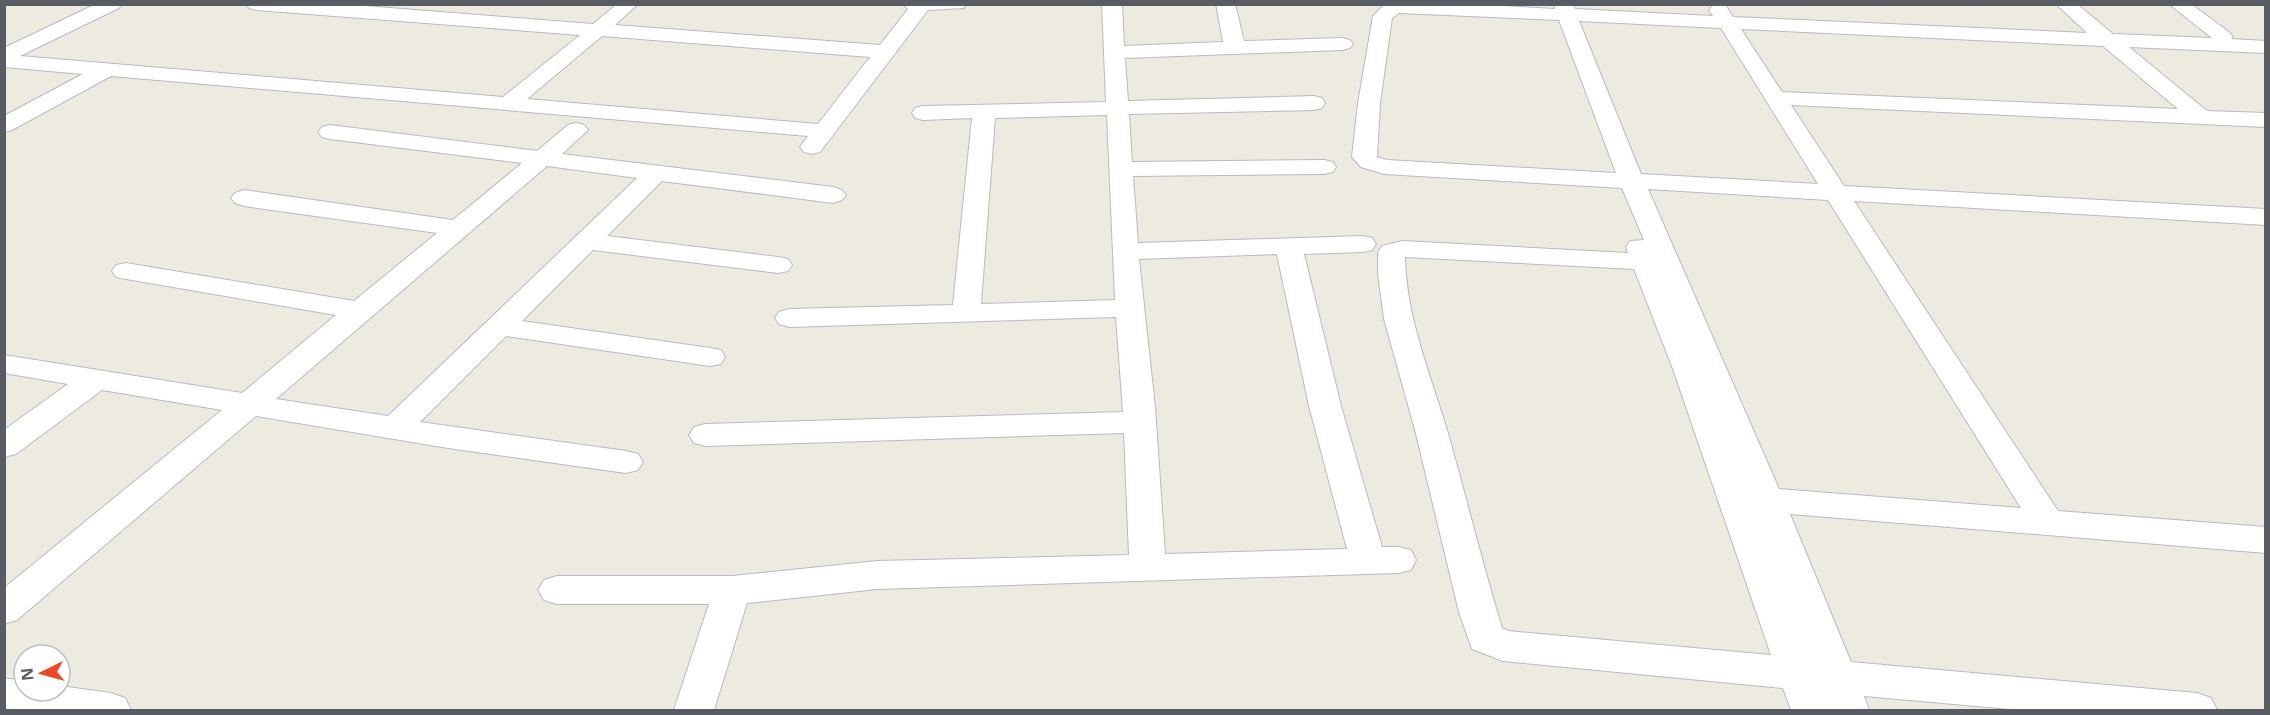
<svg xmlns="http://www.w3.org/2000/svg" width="2270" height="715" font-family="'Open Sans',sans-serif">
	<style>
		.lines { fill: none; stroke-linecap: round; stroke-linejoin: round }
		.minor-casing { stroke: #b8bac0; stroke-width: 2 }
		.minor { fill: #fff; fill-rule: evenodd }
	</style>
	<rect width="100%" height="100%" fill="#edebe0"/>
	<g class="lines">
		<defs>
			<path id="minor" d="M96,4H121L119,8L20,56L503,97L580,35L256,10L249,8L247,4H339L593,24L617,4H638L615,25L880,45L908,9L903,4H966L964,8L928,10L820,152L812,154L804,152L800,147L808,136L111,76L12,130L4,132V116L83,74L4,67V48ZM602,36L870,57L818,124L527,99Z
				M1102,4H1122L1124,46L1223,42L1216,4H1235L1244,41L1343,38L1350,40L1353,44L1350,48L1343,50L1125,58L1128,101L1314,96L1322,98L1325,103L1322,108L1314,110L1129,114L1132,162L1324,160L1333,162L1336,167L1333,172L1324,174L1133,176L1138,243L1363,236L1372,238L1376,244L1372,250L1363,252L1304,254L1341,406L1382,547H1398L1411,550L1416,560L1411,570L1398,573L877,589L747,603L714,710H674L709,604H557L544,600L538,590L544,580L557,576H732L877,561L1129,555L1124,433L705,446L694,443L689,435L694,427L705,424L1123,412L1116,317L789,327L779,324L775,318L779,312L789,309L953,305L972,118L923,120L915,118L912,113L915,108L923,106L1106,102ZM1107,115L1115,300L981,304L995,118ZM1277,254L1309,406L1347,549L1165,554L1155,407L1139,259Z
				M1385,4H1466L1555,9L1554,4H1573L1575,9L1713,16L1709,10L1712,6H1726L1733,17L2087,33L2056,4H2077L2113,34L2212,38L2169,4H2191L2230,33L2233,37L2231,39L2266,41V53L2129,47L2207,111L2266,113V127L1791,105L1844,186L2266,209V225L1854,201L2058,511L2266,527V553L1790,514L1851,662L2197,693L2211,698L2217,710H2021L1864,696L1869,710H1791L1783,688L1503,661L1472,649L1459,612L1415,430L1384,319L1378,274V252L1382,246L1402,241L1628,253L1626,247L1630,241L1644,240L1622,188L1384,174L1361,167L1352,157L1358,103L1373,16ZM1399,13L1559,20L1616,173L1387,160L1377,157L1380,103L1392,18ZM1579,21L1721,28L1818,184L1641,174ZM1741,29L2103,46L2178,109L1782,92ZM1648,189L1828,200L2021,508L1779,489ZM1405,257L1634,269L1673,369L1771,655L1508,631L1502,628C1482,563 1466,496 1447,430C1430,373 1406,317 1405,257Z
				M576,123L584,125L588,130L562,154L833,187L842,190L846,195L842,200L833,203L662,181L607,236L778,257L788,259L792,265L788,271L778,273L593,250L522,321L710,348L721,350L725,357L721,364L710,366L506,336L420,422L626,451L638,454L643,462L638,470L626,473L448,448L256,416L17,620L4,624V588L222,410L102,390L16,454L4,457V430L68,384L4,373V355L242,393L336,315L126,279L116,277L112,271L116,265L126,263L354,301L437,233L244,206L235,203L231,198L235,193L244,190L453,220L522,163L330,139L322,137L318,132L322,127L330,125L537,151L568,125ZM547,166L637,178L388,416L276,399Z
				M4,678L24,681V691H60V686L111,693L125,698L131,710H4Z"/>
		</defs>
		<use href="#minor" class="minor-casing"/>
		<use href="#minor" class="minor"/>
	</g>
	<rect width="2270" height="715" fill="none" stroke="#595c62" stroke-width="12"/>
	<g transform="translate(42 673) rotate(265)"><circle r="28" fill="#ffffff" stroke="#bdbec0" stroke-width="1.5"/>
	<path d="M0-4.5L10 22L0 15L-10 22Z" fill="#ed4726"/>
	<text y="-9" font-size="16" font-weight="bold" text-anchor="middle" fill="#595c62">N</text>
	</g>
</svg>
